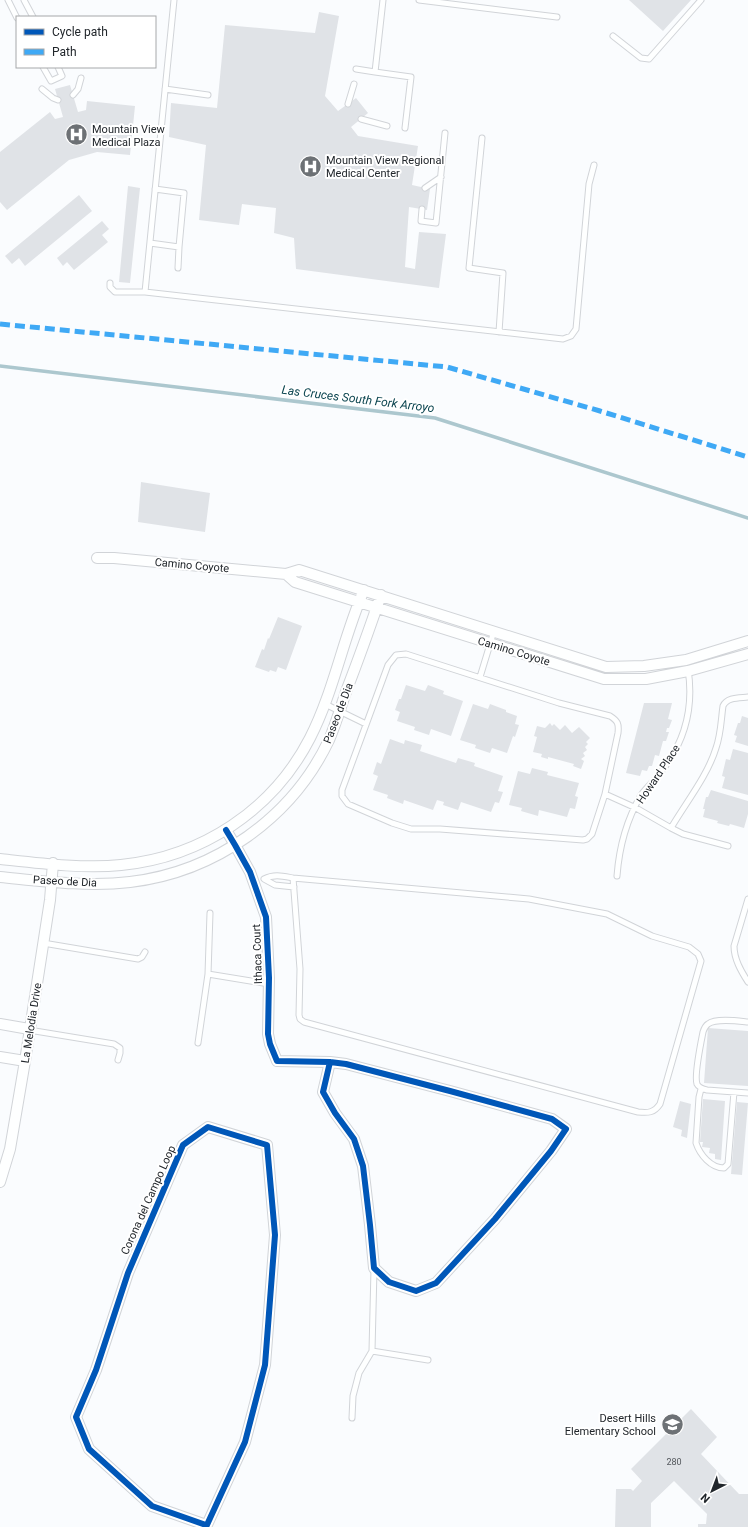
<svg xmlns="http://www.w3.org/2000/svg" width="748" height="1527" font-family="Roboto,sans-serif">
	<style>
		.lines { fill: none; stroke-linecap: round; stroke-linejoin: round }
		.stream { stroke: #acc7ce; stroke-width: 3.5 }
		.building { fill: #e0e3e7 }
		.lane-casing { stroke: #d1d4d8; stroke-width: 7 }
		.street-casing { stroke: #d1d4d8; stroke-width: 12 }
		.lane { stroke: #feffff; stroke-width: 5 }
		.street { stroke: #feffff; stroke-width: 10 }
		.quiet { stroke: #3fa9f5; stroke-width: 5; stroke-dasharray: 10 5; stroke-linecap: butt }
		.cycleway-casing { stroke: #fff; stroke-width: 8 }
		.cycleway { stroke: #0057b8; stroke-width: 6 }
		.labels { text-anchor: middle; stroke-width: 4; stroke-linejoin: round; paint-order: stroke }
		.number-label { font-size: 9px; fill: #55595e }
		.poi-label { font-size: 11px; fill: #21262b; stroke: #fff; text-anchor: start }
		.street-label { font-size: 11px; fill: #21262b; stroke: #fff }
		.water-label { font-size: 12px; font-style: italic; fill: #0a444f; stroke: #fff }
	</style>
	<rect width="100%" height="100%" fill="#fafcfe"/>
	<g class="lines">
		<path class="stream" d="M0,366L435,418L748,518"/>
	</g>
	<path class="building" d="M629,0H691L663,31Z
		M319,12L339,16L325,96L338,111L356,98L368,113L351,127L358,136L418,146L412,185L430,189L427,210L409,207L405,267L415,269L419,232L446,234L439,288L296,269L294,238L274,233L276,208L242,204L239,225L199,220L206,145L169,137L171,103L217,108L225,25L315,33Z
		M70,85L78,112L86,110L87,101L135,106L130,155L97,152L69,160L7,210L0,202V152L50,112L55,119L63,117L55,89Z
		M128,186L140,188L130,283L119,282Z
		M79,195L92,211L25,266L19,258L12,264L5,256Z
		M102,221L109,229L102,235L108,242L74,270L67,262L63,266L57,258Z
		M141,482L210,493L205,532L138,522Z
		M278,617L302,626L286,670L278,667L276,672L270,670L269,672L255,667L262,649L264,650L268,638L269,639Z
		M406,685L425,691L428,685L444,691L443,694L463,701L451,736L431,729L429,735L414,730L415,727L397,721L400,712L395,710L399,699H401Z
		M644,703H672L668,719L672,720L669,728H667L666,732H669L666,741H663L659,756L655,755L652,766H649L647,771L642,770L640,776L626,773Z
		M473,704L488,709L490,704L506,710V712L517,716L515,724L519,725L515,737L513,736L507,753L492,748L490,753L475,748L476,745L460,740Z
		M742,716L748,718V746L735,742L737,736L734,735L738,723H740Z
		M550,723L552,726L554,724L560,730L565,725L572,733L579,727L590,738L586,742L588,744L585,747L587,750L583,753L585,756L581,759L584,761L581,769L573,766L574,764L548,757V759L541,757L542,754L533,752L537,737L534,736L537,726L545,728Z
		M390,739L404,744L405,740L422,745L420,751L456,763L458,758L475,763L474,766L503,776L498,791L503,792L499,803L495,802L491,812L461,802L458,810L443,805L444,802L437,800L433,810L404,800L403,804L387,798L388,795L373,790L378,776L373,774L377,762L381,764Z
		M733,749L748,753V795L722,788L725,777L722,776L726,759L730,760Z
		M532,768L548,772L547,775L579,783L575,796L578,797L575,809L570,808L567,817L539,810L538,816L521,811L522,808L509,805L518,771L530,774Z
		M711,790L748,801V814L744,828L730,824L729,826L717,823L718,821L703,817L705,809H703L706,797H708Z
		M708,1028L748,1031V1086L704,1083Z
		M703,1099L725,1101L721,1160L715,1159V1154L709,1153L710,1148L702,1147L703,1142H700Z
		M680,1101L691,1104L687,1138L681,1136L682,1130L673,1127Z
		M737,1102L748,1103L742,1175L731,1174Z
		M691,1409L717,1437L701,1454L739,1494H748V1527H698V1524H706L707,1514L674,1481L651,1503V1527H615L616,1489H631L633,1491L642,1481L631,1469Z"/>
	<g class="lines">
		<defs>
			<path id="lane" d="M8,0L17,18
				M24,0L33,17
				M419,0L557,17
				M613,36L641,58L649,59L701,0
				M43,67L51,81L62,76L58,67
				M356,69L375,72L383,0
				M375,72L411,77L405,128
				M42,89L53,98L58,100
				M165,89L208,95
				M73,95L78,89L81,78
				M348,104L354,84
				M361,119L387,126
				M482,138L469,268L503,273L499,332
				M425,188L441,177
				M155,189L184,193L179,247
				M422,209L421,221L436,223L445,133
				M150,243L179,247L178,268
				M110,283V287L115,292H145L563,339L571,336L576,329L589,184L594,165
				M145,292L174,0
				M480,677L494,631
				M325,704L366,724
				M605,794L618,733C619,724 618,721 610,716L559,703L406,654L396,655L388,665L342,790V796L348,804L392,823L411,829H440L583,840L587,839L592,834L605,794L636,808L671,828C685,804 708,775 716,748C721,734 721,720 723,706C727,697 739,698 748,697
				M671,828L683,834L728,846
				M617,876C619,849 627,819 641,795C647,787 655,780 661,772C685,742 694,707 688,669
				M293,878L300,969L299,1015L300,1019L304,1022L638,1112C648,1113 654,1113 660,1104L701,961L698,954L689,947L652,936L607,914L529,899L293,878C282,876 274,874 264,879L275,885L294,887
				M748,899L734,946C734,959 741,971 748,982
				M43,943L138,959L142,957L145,952
				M208,974L210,913
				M748,1022C738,1021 716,1018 708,1024C705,1026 704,1029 703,1032C701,1042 694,1076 697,1084C699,1088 703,1089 707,1090L748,1093
				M29,1030L114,1044L120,1048V1053L118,1060
				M198,1043L208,974L269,984
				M701,1089L699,1097L696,1143C700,1155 711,1168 724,1168L728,1164L734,1092
				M372,1351L428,1360
				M352,1418L353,1396L359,1373L372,1351L374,1269"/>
			<path id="street" d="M97,558H114L286,574L299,570L606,667L644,666L686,660L748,641
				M286,574L295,582L604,679H646L688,671L748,654
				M226,830L235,845L250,872L266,917L269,978L268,1034L270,1044L277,1061L330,1062L346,1064L450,1091L552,1119L566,1129L551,1151L495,1219L436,1283L416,1291L389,1282L374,1268L370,1225L363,1166L354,1139L335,1113L323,1092L330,1062
				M0,859C37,863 84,869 121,865C202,857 273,810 310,738C334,691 343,638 364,590
				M0,877C42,881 87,887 130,882C215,872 292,818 329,740C336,724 341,706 347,689C359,658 370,627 381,595
				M0,1024L29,1029
				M0,1057L25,1061
				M0,1182L10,1149L25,1061L50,900L53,863
				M206,1525L152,1506L89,1449L76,1417L96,1370L128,1273L183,1145L208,1127L267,1145L275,1235L265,1365L245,1442L206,1527"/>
		</defs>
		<use href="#lane" class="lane-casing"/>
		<use href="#street" class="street-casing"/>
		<use href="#lane" class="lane"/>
		<use href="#street" class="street"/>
		<path class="quiet" d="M0,324L447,367L600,411L748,457"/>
		<defs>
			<path id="cycleway" d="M226,830L235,845L250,872L266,917L269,978L268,1034L270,1044L277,1061L330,1062L346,1064L450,1091L552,1119L566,1129L551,1151L495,1219L436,1283L416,1291L389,1282L374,1268L370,1225L363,1166L354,1139L335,1113L323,1092L330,1062
				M206,1525L152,1506L89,1449L76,1417L96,1370L128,1273L183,1145L208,1127L267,1145L275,1235L265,1365L245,1442L206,1527"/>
		</defs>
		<use href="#cycleway" class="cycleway-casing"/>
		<use href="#cycleway" class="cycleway"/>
	</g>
	<defs>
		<symbol id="hospital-disc" viewBox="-11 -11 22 22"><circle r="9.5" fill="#6d7175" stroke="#fff"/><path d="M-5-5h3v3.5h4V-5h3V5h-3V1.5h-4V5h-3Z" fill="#fff"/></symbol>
		<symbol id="school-disc" viewBox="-11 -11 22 22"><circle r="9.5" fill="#6d7175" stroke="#fff"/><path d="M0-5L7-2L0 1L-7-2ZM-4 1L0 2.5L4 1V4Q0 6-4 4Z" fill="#fff"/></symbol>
	</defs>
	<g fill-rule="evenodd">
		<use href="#hospital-disc" x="64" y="122" width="25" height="25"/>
		<use href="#hospital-disc" x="298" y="154" width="25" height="25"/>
		<use href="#school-disc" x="660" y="1412" width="25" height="25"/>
	</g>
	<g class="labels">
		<g class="number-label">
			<text x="674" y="1465">280</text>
		</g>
		<g class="poi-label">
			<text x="92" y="133">Mountain View<tspan x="92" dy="13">Medical Plaza</tspan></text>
			<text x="326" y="164">Mountain View Regional<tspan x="326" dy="13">Medical Center</tspan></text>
			<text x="656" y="1422" text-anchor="end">Desert Hills<tspan x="656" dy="13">Elementary School</tspan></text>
		</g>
		<g class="street-label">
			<text transform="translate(192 565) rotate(5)" y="4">Camino Coyote</text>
			<text transform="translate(514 651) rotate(17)" y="4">Camino Coyote</text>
			<text transform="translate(338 713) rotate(-69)" y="4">Paseo de Dia</text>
			<text transform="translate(658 774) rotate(-56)" y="4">Howard Place</text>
			<text transform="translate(65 881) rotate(3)" y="4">Paseo de Dia</text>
			<text transform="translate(257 954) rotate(-92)" y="4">Ithaca Court</text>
			<text transform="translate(31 1023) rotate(-81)" y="4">La Melodia Drive</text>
			<text transform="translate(148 1200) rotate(-66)" y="4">Corona del Campo Loop</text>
		</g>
		<g class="water-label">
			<text transform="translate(358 399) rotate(7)" y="4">Las Cruces South Fork Arroyo</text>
		</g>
	</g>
	<rect x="16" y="16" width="140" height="52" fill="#ffffff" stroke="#a6a8aa"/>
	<rect x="24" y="29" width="20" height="6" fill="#0057b8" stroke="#a6a8aa"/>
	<text x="52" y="36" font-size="12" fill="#21262b">Cycle path</text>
	<rect x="24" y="49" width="20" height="6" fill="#3fa9f5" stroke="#a6a8aa"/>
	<text x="52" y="56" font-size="12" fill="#21262b">Path</text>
	<g transform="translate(712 1491) rotate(222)" stroke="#ffffff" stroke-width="3" paint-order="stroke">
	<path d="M0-3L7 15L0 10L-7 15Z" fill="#21262b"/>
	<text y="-6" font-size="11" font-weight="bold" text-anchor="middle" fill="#21262b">N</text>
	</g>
</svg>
